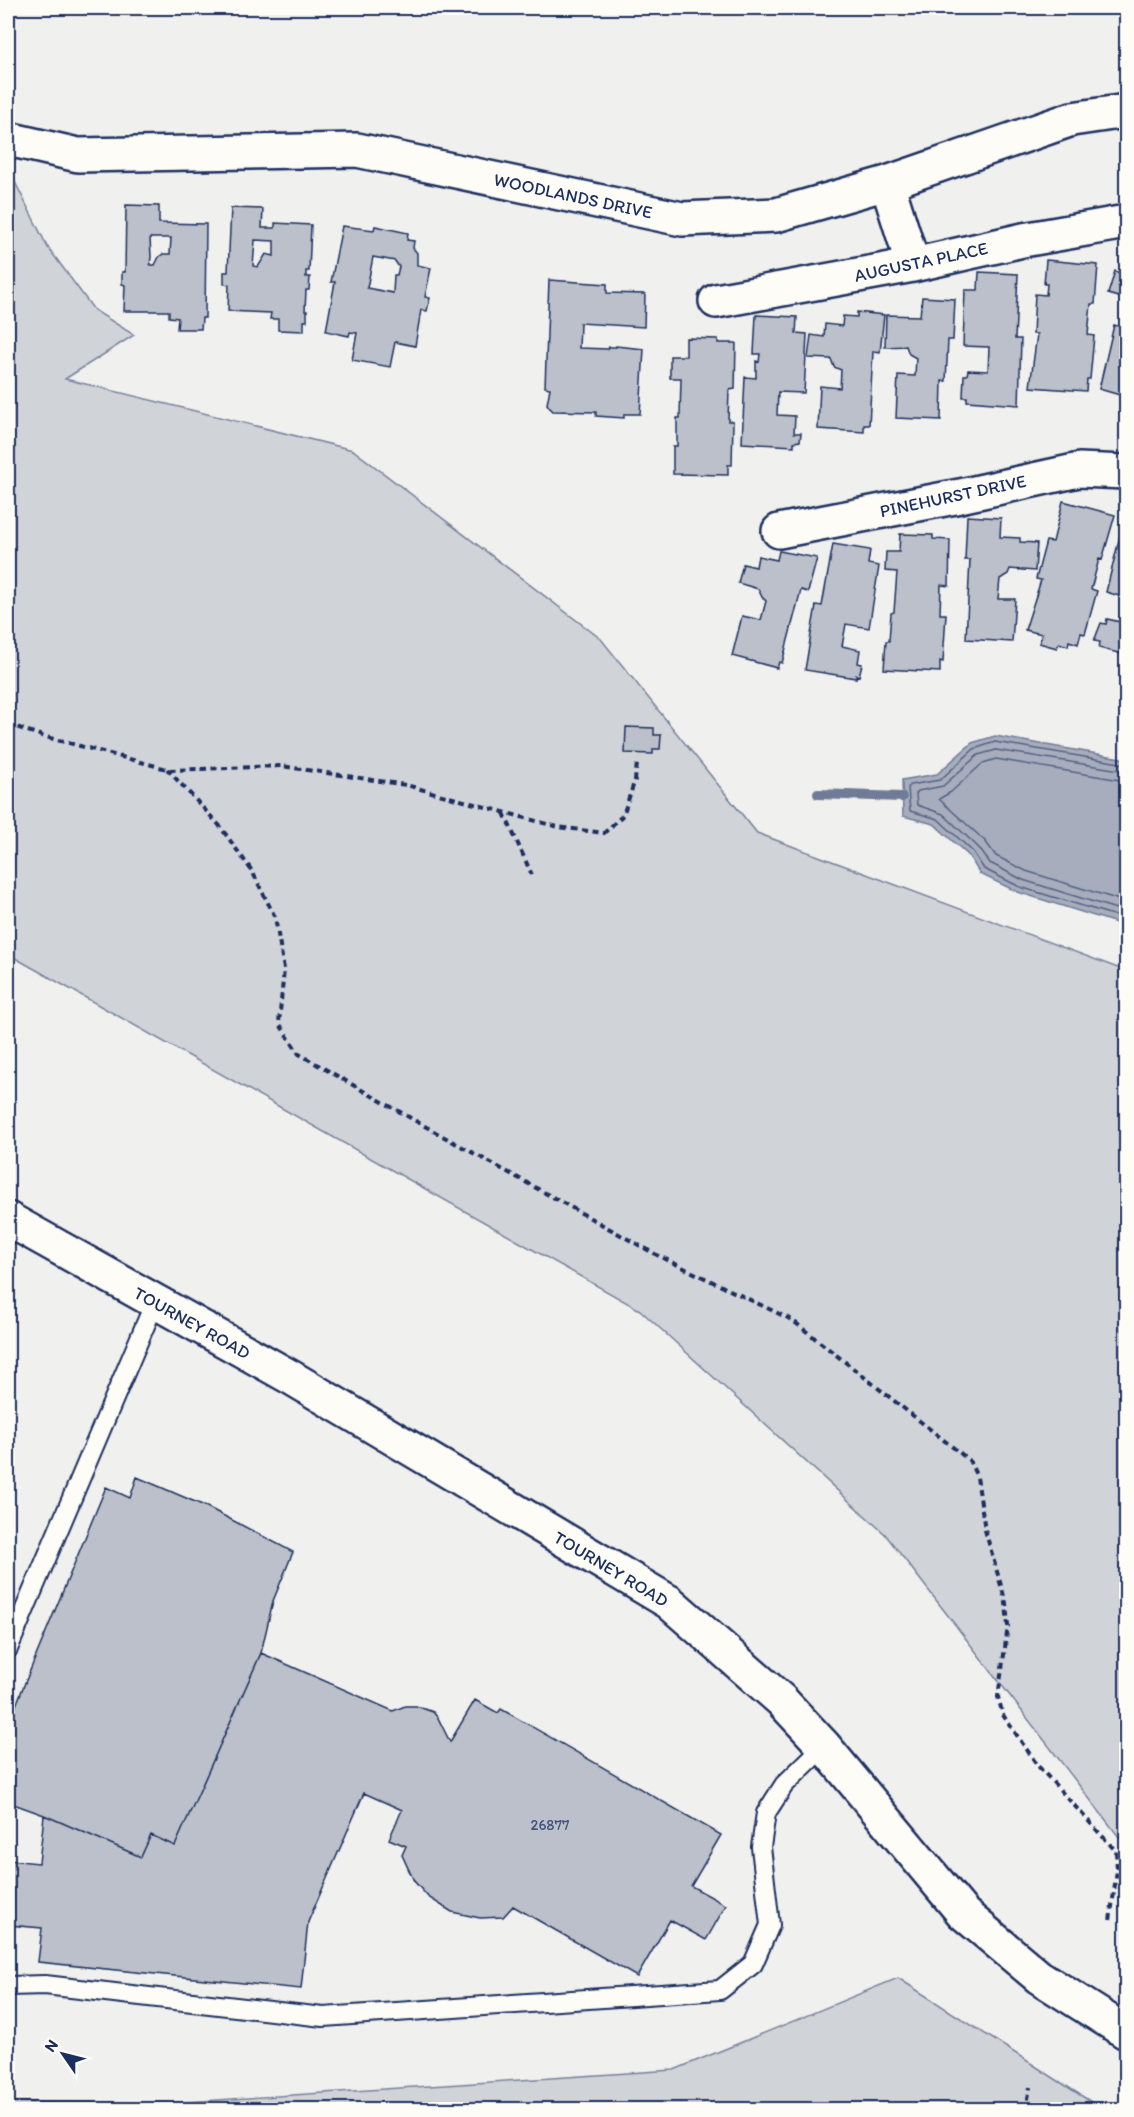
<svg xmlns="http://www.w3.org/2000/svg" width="1134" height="2117" font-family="Itim,sans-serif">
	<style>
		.green { fill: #d0d3d8; stroke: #76819b; stroke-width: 1.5 }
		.water { fill: #a7adbd; stroke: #6f7b97; stroke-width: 1.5 }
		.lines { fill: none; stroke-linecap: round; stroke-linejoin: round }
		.shore { stroke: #536184; stroke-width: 1.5 }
		.stream { stroke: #6f7b97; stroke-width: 10 }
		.building { fill: #bbc0ca; stroke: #1b2f5e; stroke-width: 1.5; fill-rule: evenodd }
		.lane-casing { stroke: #1b2f5e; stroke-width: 22 }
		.street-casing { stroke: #1b2f5e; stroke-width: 38 }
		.secondary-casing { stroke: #1b2f5e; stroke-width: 38 }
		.path { stroke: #1b2f5e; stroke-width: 4; stroke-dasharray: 6 4.5; stroke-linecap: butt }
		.lane { stroke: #fdfcf7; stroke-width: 18 }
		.street { stroke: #fdfcf7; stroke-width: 33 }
		.secondary { stroke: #fdfcf7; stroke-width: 33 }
		.labels { text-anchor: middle; stroke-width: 4.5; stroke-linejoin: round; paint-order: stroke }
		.number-label { font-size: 15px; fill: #435379 }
		.street-label { font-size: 18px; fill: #1b2f5e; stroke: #fdfcf7 }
	</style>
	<rect width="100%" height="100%" fill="#f0f0ee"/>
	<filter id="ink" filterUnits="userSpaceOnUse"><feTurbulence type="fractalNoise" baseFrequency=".0167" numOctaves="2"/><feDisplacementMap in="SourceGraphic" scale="12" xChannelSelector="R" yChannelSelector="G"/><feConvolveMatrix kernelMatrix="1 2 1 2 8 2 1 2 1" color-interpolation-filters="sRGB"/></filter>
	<g filter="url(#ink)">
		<path class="green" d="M8,179L15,182L47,246L94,310L134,335L65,379L353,450L601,639L757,833L1126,971V1846L885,1534L640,1310L8,954Z
			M898,1978L1099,2107L1097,2109H8V2102L171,2103L674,2070Z"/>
		<path class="water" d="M995,736L1126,759V926L1018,892L980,874L969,856L934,824L903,816L902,780L937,774L972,743Z"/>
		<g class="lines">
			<path class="shore" d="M1126,764L995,742L974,749L940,780L910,785L908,788L910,811L938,819L973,852L984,869L1020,887L1126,919
				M1126,771L996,750L978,755L943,786L918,791L916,794L917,805L943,814L978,847L990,863L1023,880L1126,912
				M1126,781L996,759L983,763L951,792L939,799L985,841L996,856L1026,871L1126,902"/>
			<path class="stream" d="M818,794L902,797"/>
		</g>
		<path class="building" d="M126,205L159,206V223L206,224L205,318H202L201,329H177L178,318L169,317V311H124L125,285L122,284V272H125ZM150,238H171L170,254H163L159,257L155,265H150L151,257Z
			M231,208L263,209L262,228H275V223L311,225L309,271H306V277H310L309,290H306L305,311H307V321H304V331L278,330V319H270L271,313L228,311L229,285L224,284V272H228ZM255,240L274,241V256L266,254L258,267L253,266Z
			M342,226L374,230L375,226L408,233L407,240L414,241L413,248L417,253V265L431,268L425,297L430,298L427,311L421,310L415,346L395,342L390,367L352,360L357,333L350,332L349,336L326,331L335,282H331ZM373,257L395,261L399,267L397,275H394L393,293L367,288Z
			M1046,260L1098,265L1095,304H1091L1088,335L1094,336L1090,379H1087L1086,391L1030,387L1037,334H1033L1035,294L1046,295L1047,284H1044Z
			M1115,271L1126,275V297L1122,296V298L1108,294Z
			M979,272L1018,274L1015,339H1021L1019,405L967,401V397H963L964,375H967L968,370L988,371L989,347L963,346L965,290H978Z
			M549,280L607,284V293L645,294L644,327L580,323L579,348L608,349L609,347H616V346L644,349L640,414H624V418L596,416V412L553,411L549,407L547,404L550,388L545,387Z
			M922,297L955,299L953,340H948L946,381H942L941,420L896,418L898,375L915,376L916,358L909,354L906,346L885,347L886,315L920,316Z
			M857,312L884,315L880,352L873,351L869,425H864V432L818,429L820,386L840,388L841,370L834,367L831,359L808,358L811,335L824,337L825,324L842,326L843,316L857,317Z
			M756,315L797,317L796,333L807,334L804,393L778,392L777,415L795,416L794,433H801L800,441L794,442V446L742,443L745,377L756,378V361L759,362L760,354H754Z
			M1114,325L1126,328V372L1120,395L1099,389Z
			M686,338L718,339V343H736L735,389L729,390L728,421H733L732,465H728V475L673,474V446H677V418H680L681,378H670V356H686Z
			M1063,501L1115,515L1102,560L1099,559L1091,589L1097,591L1085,634L1081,633L1078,644L1069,641L1068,646L1059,643L1057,648L1039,643L1042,634L1025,630L1041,580L1036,579L1046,541L1053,542Z
			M967,516L1001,518L1000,537L1020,538V542L1037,543L1035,571L1010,569L1008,574L1000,579L998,599H1015L1012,642L966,639L970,560H965Z
			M900,534L933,535V539L950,540L949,586L941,585L940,614H946L943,662L940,661V672L884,669L886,641H889L891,613L894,612L897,572L885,571L886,552H899Z
			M1120,536L1126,538V598L1106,592Z
			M833,544L870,550L868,564L879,566L869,628L846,624L842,646L860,650L858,663L862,664L859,676L856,675V678L805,670L816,605L822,606Z
			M779,551L817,558L808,592L801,590L782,663L779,662L777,668L732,656L742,616L761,620L766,601L762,597L758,589L738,583L743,564L756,567L758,556L777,560Z
			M1126,618V655L1099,648L1100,642L1094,641L1101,623L1106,624L1107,619L1125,623Z
			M626,727L654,728V735H661L660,749H653V754L625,753Z
			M137,1477L207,1507L293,1552L273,1601L261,1653L175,1846L151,1835L141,1857L44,1815L8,1802V1726L22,1690L106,1487L130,1498Z
			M261,1653L393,1711L405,1706H416L433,1712L438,1718L450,1742L475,1700L498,1713L501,1709L721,1835L691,1886L726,1905L706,1940L670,1920L637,1977L513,1906L503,1917L480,1918L452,1912L428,1897L414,1881L402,1855L406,1846L389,1839L402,1810L364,1793L308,1922L301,1989L38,1962L42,1928L8,1925V1860L39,1863L44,1815L141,1857L151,1835L175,1846Z"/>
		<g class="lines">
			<defs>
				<path id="lane" d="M8,1649L155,1302
					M8,1986L45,1985L323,2017L720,1990L753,1964L770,1925L761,1847L766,1813L784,1785L824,1746"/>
				<path id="street" d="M8,139L78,155L357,150L682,219L776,215L887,183L1072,119L1126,111
					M887,183L913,265
					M716,301L913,265L1023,240L1126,222
					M779,531L960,496L1079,470L1126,472"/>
				<path id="secondary" d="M8,1219L292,1378L669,1602L781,1700L824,1746L963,1913L1039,1977L1126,2032"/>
			</defs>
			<use href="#lane" class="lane-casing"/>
			<use href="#street" class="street-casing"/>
			<use href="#secondary" class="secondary-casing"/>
			<path class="path" d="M8,724L42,736L171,770L281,766L406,785L558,827L604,833L623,815L635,780L637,764
				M167,769L219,825L252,871L275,917L284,969L279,1023L299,1054L421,1124L655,1254L792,1320L969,1460L977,1477L985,1530L1006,1603L1008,1626L998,1697L1003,1715L1038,1766L1116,1851L1117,1870L1110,1921
				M504,813L532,875
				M1026,2110L1030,2087"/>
			<use href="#lane" class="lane"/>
			<use href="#street" class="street"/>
			<use href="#secondary" class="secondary"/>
		</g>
	</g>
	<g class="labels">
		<g class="number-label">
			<text x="550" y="1830">26877</text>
		</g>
		<g class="street-label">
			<text transform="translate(573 196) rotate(12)" y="6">WOODLANDS DRIVE</text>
			<text transform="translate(921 262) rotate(-12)" y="6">AUGUSTA PLACE</text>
			<text transform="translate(953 496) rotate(-12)" y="6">PINEHURST DRIVE</text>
			<text transform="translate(192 1323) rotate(29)" y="6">TOURNEY ROAD</text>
			<text transform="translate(611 1569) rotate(31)" y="6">TOURNEY ROAD</text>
		</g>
	</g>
	<rect width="1134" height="2117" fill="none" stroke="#fdfcf7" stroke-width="30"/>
	<rect x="15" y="15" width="1104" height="2087" fill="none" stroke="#1b2f5e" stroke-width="2" filter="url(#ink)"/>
	<g transform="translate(63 2054) rotate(305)" stroke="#fdfcf7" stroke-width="4.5" paint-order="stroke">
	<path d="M0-4.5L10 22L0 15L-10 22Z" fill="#1b2f5e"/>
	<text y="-9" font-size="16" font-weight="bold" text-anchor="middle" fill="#1b2f5e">N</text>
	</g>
</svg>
